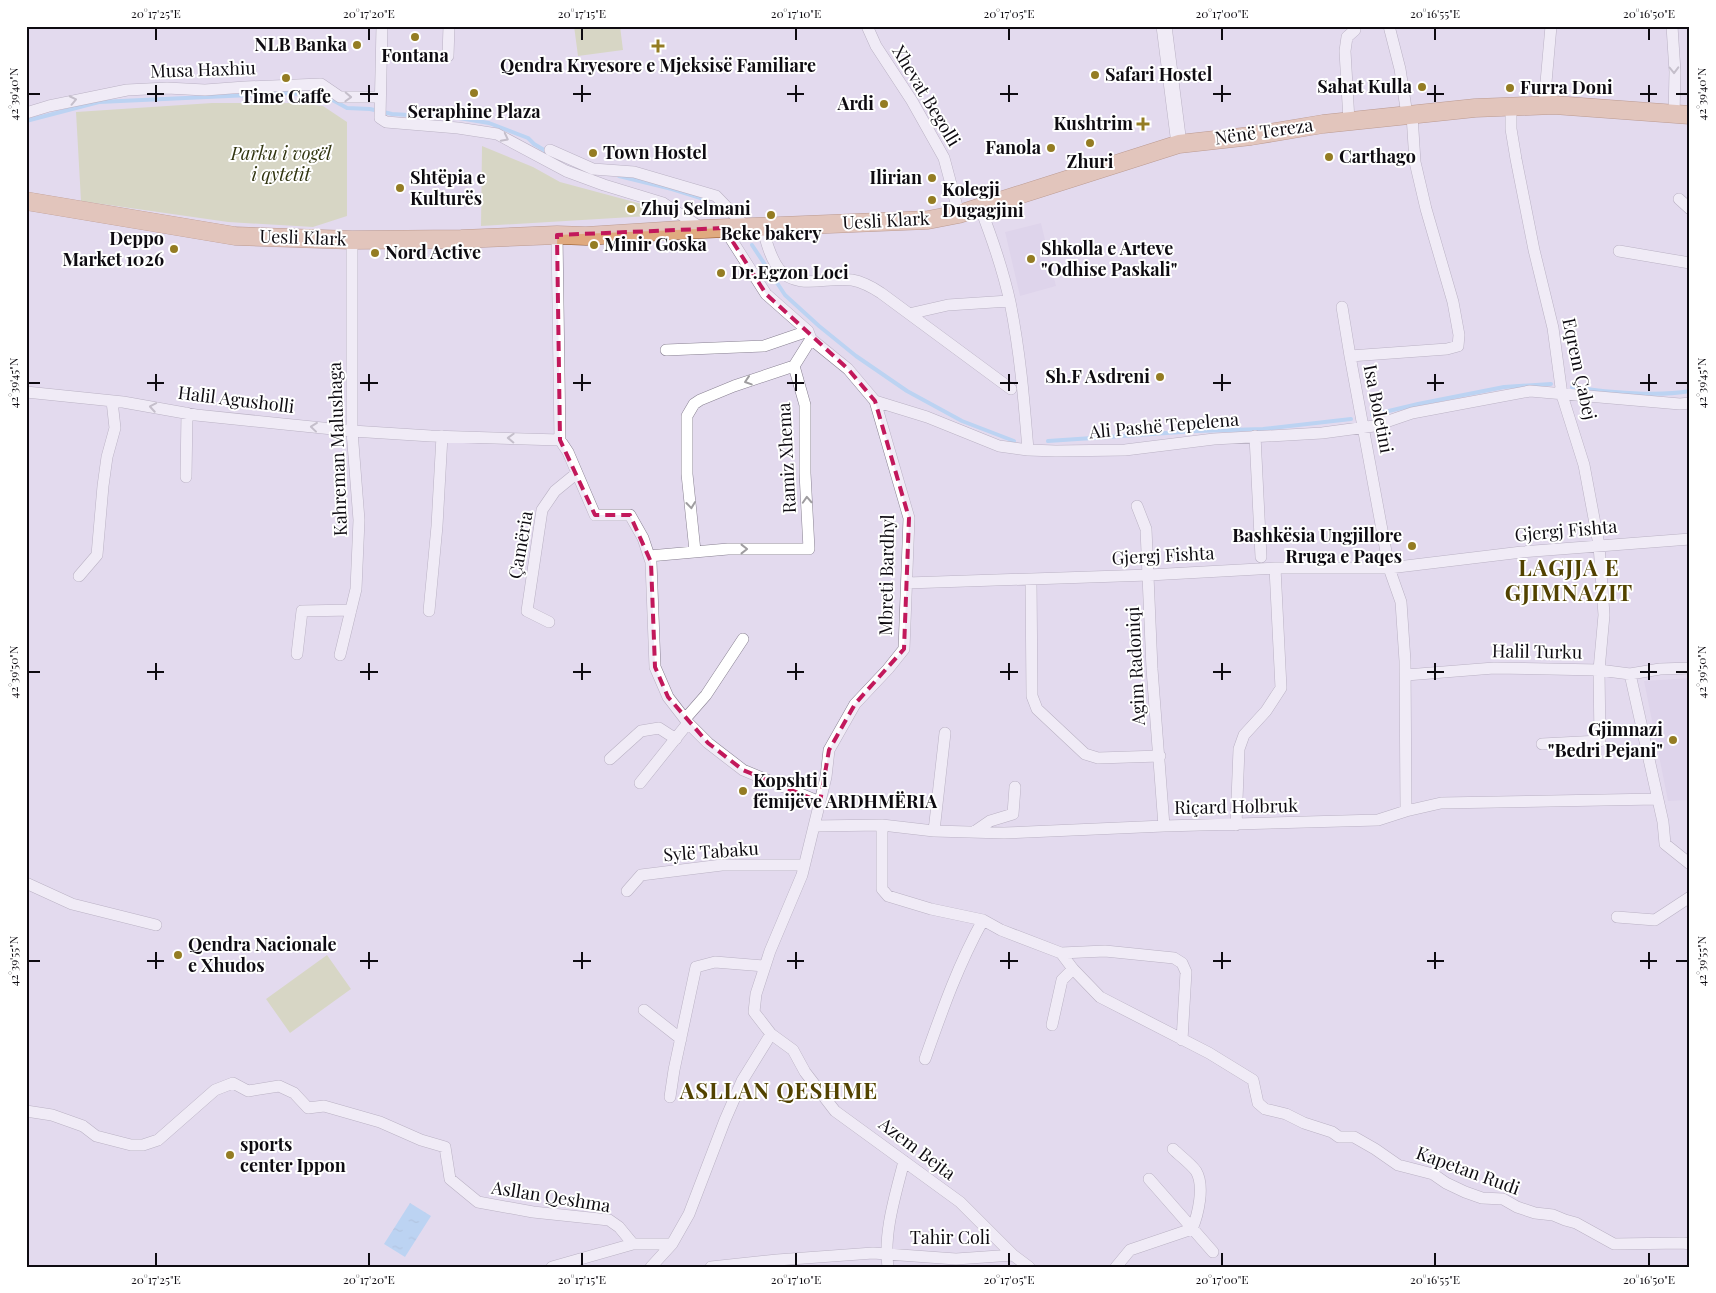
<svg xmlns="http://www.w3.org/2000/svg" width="1716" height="1293" font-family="'Playfair Display',serif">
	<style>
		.built { fill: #d8cce6 }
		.park { fill: #c8d193 }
		.water { fill: url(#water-ripples) }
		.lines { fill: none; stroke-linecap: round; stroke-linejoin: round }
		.stream { stroke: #8ccaf6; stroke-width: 4 }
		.street-casing { stroke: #888091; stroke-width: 12 }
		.secondary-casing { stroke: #888091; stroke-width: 16 }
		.primary-casing { stroke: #894e21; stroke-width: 19 }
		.street { stroke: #fff; stroke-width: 11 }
		.secondary { stroke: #fff; stroke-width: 15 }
		.primary { stroke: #e0aa7f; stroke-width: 18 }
		.oneway { stroke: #9f9da0 }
		.marked { fill: none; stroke: #c2185b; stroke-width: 4; stroke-dasharray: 10 6; stroke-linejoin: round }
		.ticks { fill: none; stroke: #0e0b11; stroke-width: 2 }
		.poi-dot { fill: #947c23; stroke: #fff; stroke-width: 2 }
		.labels { text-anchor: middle; stroke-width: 4; stroke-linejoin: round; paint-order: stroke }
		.poi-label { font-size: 18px; font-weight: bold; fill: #0e0b11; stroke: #fff; text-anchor: start }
		.street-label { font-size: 18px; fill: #0e0b11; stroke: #fff }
		.park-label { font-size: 18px; font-style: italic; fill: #30340f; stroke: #fff }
		.district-label { font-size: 22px; font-weight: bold; letter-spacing: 1px; fill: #524200; stroke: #fff }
		.neatline { fill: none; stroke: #0e0b11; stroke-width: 2 }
		.ticks-label { font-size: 12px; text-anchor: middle; fill: #0e0b11 }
	</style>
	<defs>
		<pattern id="water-ripples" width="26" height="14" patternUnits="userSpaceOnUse" patternTransform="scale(1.25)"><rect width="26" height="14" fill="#8ccaf6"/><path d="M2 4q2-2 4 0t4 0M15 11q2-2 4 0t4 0" fill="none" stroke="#78acd2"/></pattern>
	</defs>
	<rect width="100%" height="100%" fill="#e3daee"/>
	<path class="built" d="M434,170L468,173L466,209L432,207Z
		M1041,223L1056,286L1020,296L1005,232Z
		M1690,678V800L1668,801L1644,681Z"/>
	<path class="park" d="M574,26H620L623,50L578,56Z
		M212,103H294L323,106L347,122V216L313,227L228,222L81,201L76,112Z
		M482,146L533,167L560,182L653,207L664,211L665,215L481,226Z
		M327,955L351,989L290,1033L266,999Z"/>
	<path class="water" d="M410,1203L431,1216L405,1257L384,1244Z"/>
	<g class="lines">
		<path class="stream" d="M26,121L99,102L291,93L329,98L347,108L370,109L392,114L426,116L441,115L489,123L528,138L534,144L549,153
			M619,176L672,189L707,200
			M752,245L785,295L819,326L856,356L907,391L962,421L1014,441
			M1572,387C1606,392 1655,397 1690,391
			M1372,415L1418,404L1504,387L1551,384
			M1048,441L1196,431L1263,429L1351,419"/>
		<defs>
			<path id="street" d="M382,26L380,118L386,122L458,128L497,134L566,171L604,185L663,203L703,229
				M867,26L876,46L912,101L944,158L959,214
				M1389,26L1400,69L1407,115
				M1672,26L1675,72L1674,115
				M448,56L449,26
				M1544,105L1551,26
				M1511,106V129L1516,159L1534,250L1553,328L1562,395L1584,465L1599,545L1604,615L1599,670L1600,741L1542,744
				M26,113L49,106L127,90L167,88L205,90L245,87L321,84L340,97H380
				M1349,121L1345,51L1347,37L1355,30V26
				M550,150L593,169L634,172L716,196L746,227
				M1679,199L1690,209
				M980,207C992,238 1003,270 1010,302C1020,351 1024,400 1028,450
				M762,227C766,240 770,258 779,269C797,291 828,276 852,280C863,282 872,287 881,293L1011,389
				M724,228L766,294L808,331L811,339L848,369L875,401L909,518L904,649L888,669L855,704L829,750L826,777L802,875L770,951L756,994L754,1012L771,1034L793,1050L805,1072L835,1111L960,1202L1013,1255L1029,1267
				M557,235L560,440L568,452L595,515H630L643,538L651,562L655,667L668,697L688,723L708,743L743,770L820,802
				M1619,251L1690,263
				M1342,307L1350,356
				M913,313L948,305L1009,301
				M666,350L764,346L808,331
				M26,392L123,402L196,415L352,431L431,436L560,440
				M875,401L927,417L999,446L1028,450L1056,451L1125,450L1214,439L1322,433L1374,426L1412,413L1530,391L1680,404L1690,403
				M1255,436L1261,557
				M186,477L187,413
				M1137,506L1146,529L1152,669L1164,826
				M695,551L687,474V416L694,404L700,400L734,386L794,366L811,339
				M649,556L728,549H809L805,473V405L794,366
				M79,576L97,555L103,486L107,457L115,428L112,401
				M1031,579L1032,696L1037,709L1085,754L1098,758L1160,756
				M907,583L1149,575L1275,568H1389L1522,552L1690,539
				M429,611L437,526L442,436
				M549,622L527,611L542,510L555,491L577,473
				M297,654L302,611L351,610
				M340,655L356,589L359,520L352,431V240
				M1630,674L1663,822L1665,844L1690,864
				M1406,675L1494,668L1599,670L1630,674L1660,669L1690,668
				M685,719L706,695L743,639
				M610,759L641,731L659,728L676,739
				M640,783L688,723
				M1406,811L1405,661L1401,602L1389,568L1350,356L1447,349L1458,346L1459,335L1453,302L1426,209L1415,162L1412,115
				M882,825V889L888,896L931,909L983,920L1001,930L1061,953L1073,969L1100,997L1209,1053L1253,1080L1258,1103L1265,1109L1286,1114L1304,1123L1332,1132L1339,1137H1354L1375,1149L1398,1165L1433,1174L1446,1183L1465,1192L1482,1198L1503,1199L1517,1207L1535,1213L1553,1215L1565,1220L1576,1223L1614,1244L1683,1243L1690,1244
				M1236,825L1239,749L1244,735L1266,711L1281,688L1275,568
				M814,826L882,825L934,831L1004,833L1164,826L1378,820L1406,811L1441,803L1657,799
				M934,831L945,733
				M974,832L990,821L1013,814L1015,787
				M26,883L72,904L156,925
				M627,891L641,875L722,865H804
				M1617,917L1655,920L1690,897
				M1061,953L1105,951L1174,958L1182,963L1186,972L1182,1040
				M644,1010L681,1039
				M1052,1025L1062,980L1073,969
				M925,1059C942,1011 958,965 983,920
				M670,1097L674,1070L696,967L715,962L765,966
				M26,1111L52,1115L83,1126L96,1136L131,1145H143L158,1140L215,1090L233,1083L248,1091L279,1086L294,1093L308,1108L324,1106L380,1122L421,1140L445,1147L450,1179L478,1202L533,1212L609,1220L619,1227L633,1244
				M1149,1179L1213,1252
				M552,1267L633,1244H672
				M651,1267L672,1244L689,1214L725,1120L742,1081L771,1034
				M711,1267L777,1260L873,1253L956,1259L1013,1255
				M888,1267C883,1233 896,1193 904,1161
				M1116,1267L1130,1250L1192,1229C1198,1215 1205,1186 1196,1171C1190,1163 1180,1156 1173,1149"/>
			<path id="secondary" d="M1164,26L1179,144"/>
			<path id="primary" d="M26,201L235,236L352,240L461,239L557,235L586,236L680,230L928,220L959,214L1179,144L1251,136L1323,124L1475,108L1554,105L1690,115"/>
		</defs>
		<use href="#street" class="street-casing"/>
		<use href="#secondary" class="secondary-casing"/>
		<use href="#primary" class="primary-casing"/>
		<use href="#street" class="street"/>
		<use href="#secondary" class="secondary"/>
		<use href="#primary" class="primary"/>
	</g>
	<defs><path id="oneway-chevron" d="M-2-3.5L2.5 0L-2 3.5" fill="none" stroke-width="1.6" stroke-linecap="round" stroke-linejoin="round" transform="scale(1.25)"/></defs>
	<g class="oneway">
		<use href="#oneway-chevron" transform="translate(1674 70) rotate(89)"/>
		<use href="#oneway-chevron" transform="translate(348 97) rotate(2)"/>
		<use href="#oneway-chevron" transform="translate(73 100) rotate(-12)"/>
		<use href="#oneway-chevron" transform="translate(505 138) rotate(27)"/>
		<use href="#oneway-chevron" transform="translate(748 381) rotate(162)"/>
		<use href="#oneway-chevron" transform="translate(153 407) rotate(-170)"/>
		<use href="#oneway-chevron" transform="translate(314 427) rotate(-174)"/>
		<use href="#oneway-chevron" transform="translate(511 438) rotate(-178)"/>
		<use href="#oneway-chevron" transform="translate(807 500) rotate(-93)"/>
		<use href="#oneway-chevron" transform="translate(691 505) rotate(84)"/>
		<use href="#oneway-chevron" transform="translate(744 549)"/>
	</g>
	<path d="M0 0H1716V1293H0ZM724,228L766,294L848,369L875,401L909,518L904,649L855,704L829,750L820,802L743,770L708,743L668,697L655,667L651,562L630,515H595L560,440L557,235Z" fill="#e3daee" fill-opacity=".55" fill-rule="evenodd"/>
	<path class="marked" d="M724,228L766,294L848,369L875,401L909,518L904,649L855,704L829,750L820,802L743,770L708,743L668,697L655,667L651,562L630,515H595L560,440L557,235Z"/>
	<path class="ticks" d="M156,28V40M369,28V40M582,28V40M796,28V40M1009,28V40M1222,28V40M1435,28V40M1649,28V40M156,85V102M369,85V102M582,85V102M796,85V102M1009,85V102M1222,85V102M1435,85V102M1649,85V102M28,94H40M147,94H164M360,94H378M573,94H591M787,94H804M1000,94H1018M1213,94H1231M1427,94H1444M1640,94H1657M1676,94H1688M156,374V391M369,374V391M582,374V391M796,374V391M1009,374V391M1222,374V391M1435,374V391M1649,374V391M28,383H40M147,383H164M360,383H378M573,383H591M787,383H804M1000,383H1018M1213,383H1231M1427,383H1444M1640,383H1657M1676,383H1688M156,663V680M369,663V680M582,663V680M796,663V680M1009,663V680M1222,663V680M1435,663V680M1649,663V680M28,672H40M147,672H164M360,672H378M573,672H591M787,672H804M1000,672H1018M1213,672H1231M1427,672H1444M1640,672H1657M1676,672H1688M156,952V969M369,952V969M582,952V969M796,952V969M1009,952V969M1222,952V969M1435,952V969M1649,952V969M28,961H40M147,961H164M360,961H378M573,961H591M787,961H804M1000,961H1018M1213,961H1231M1427,961H1444M1640,961H1657M1676,961H1688M156,1253V1266M369,1253V1266M582,1253V1266M796,1253V1266M1009,1253V1266M1222,1253V1266M1435,1253V1266M1649,1253V1266"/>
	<g class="poi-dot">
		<circle cx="415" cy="37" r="5"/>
		<circle cx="357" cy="45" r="5"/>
		<path d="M655.5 38.5h5v5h5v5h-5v5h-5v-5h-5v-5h5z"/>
		<circle cx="1095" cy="75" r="5"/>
		<circle cx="286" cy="78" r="5"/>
		<circle cx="1422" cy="87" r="5"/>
		<circle cx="1510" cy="88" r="5"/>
		<circle cx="474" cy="93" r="5"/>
		<circle cx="884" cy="104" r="5"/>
		<path d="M1140.5 116.5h5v5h5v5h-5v5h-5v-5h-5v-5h5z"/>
		<circle cx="1090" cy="143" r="5"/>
		<circle cx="1051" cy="148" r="5"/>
		<circle cx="593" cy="153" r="5"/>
		<circle cx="1329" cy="157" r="5"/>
		<circle cx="932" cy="178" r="5"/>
		<circle cx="400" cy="188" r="5"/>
		<circle cx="932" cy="200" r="5"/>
		<circle cx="631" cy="209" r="5"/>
		<circle cx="771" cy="215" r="5"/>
		<circle cx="594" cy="245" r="5"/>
		<circle cx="174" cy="249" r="5"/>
		<circle cx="375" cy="253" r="5"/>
		<circle cx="1031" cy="259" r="5"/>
		<circle cx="721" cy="273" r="5"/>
		<circle cx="1160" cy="377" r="5"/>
		<circle cx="1412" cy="546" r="5"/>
		<circle cx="1673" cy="740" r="5"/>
		<circle cx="743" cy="791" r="5"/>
		<circle cx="178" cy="955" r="5"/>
		<circle cx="230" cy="1155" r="5"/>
	</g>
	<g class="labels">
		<g class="poi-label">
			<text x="347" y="51" text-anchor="end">NLB Banka</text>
			<text x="415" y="62" text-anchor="middle">Fontana</text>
			<text x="658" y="72" text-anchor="middle">Qendra Kryesore e Mjeksisë Familiare</text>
			<text x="1105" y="81">Safari Hostel</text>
			<text x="1412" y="93" text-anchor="end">Sahat Kulla</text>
			<text x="1520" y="94">Furra Doni</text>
			<text x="286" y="103" text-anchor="middle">Time Caffe</text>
			<text x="874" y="110" text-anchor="end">Ardi</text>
			<text x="474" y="118" text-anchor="middle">Seraphine Plaza</text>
			<text x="1133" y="130" text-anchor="end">Kushtrim</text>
			<text x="1041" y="154" text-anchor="end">Fanola</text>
			<text x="603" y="159">Town Hostel</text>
			<text x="1339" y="163">Carthago</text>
			<text x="1090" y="168" text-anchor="middle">Zhuri</text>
			<text x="410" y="184">Shtëpia e<tspan x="410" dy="21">Kulturës</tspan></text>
			<text x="922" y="184" text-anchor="end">Ilirian</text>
			<text x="942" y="196">Kolegji<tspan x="942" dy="21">Dugagjini</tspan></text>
			<text x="641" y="215">Zhuj Selmani</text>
			<text x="771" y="240" text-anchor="middle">Beke bakery</text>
			<text x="164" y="245" text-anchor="end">Deppo<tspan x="164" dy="21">Market 1026</tspan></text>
			<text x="604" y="251">Minir Goska</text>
			<text x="1041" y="255">Shkolla e Arteve<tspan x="1041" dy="21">"Odhise Paskali"</tspan></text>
			<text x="385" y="259">Nord Active</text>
			<text x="731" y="279">Dr.Egzon Loci</text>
			<text x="1150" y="383" text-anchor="end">Sh.F Asdreni</text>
			<text x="1402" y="542" text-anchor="end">Bashkësia Ungjillore<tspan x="1402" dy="21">Rruga e Paqes</tspan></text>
			<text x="1663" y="736" text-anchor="end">Gjimnazi<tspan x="1663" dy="21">"Bedri Pejani"</tspan></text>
			<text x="753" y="787">Kopshti i<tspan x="753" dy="21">fëmijëve ARDHMËRIA</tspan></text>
			<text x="188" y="951">Qendra Nacionale<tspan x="188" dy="21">e Xhudos</tspan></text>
			<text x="240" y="1151">sports<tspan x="240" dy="21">center Ippon</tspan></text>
		</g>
		<g class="street-label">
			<text transform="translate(203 70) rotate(-2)" y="6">Musa Haxhiu</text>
			<text transform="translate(926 96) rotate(59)" y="6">Xhevat Begolli</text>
			<text transform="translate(1264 132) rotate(-8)" y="6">Nënë Tereza</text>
			<text transform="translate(886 221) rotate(-3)" y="6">Uesli Klark</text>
			<text transform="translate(303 238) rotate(2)" y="6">Uesli Klark</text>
			<text transform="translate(1579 369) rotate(78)" y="6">Eqrem Çabej</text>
			<text transform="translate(236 400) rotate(7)" y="6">Halil Agusholli</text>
			<text transform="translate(1378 409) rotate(79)" y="6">Isa Boletini</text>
			<text transform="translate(1164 426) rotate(-5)" y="6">Ali Pashë Tepelena</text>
			<text transform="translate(338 449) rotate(-92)" y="6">Kahreman Malushaga</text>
			<text transform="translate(787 458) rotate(-93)" y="6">Ramiz Xhema</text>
			<text transform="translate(1566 531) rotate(-5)" y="6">Gjergj Fishta</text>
			<text transform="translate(521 545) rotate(-80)" y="6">Çamëria</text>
			<text transform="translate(1163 556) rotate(-3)" y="6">Gjergj Fishta</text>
			<text transform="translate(887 575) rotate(-89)" y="6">Mbreti Bardhyl</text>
			<text transform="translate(1537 652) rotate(1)" y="6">Halil Turku</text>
			<text transform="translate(1136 666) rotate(-93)" y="6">Agim Radoniqi</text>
			<text transform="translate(1236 807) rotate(-1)" y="6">Riçard Holbruk</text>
			<text transform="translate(711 852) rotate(-4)" y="6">Sylë Tabaku</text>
			<text transform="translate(917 1149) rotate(37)" y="6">Azem Bejta</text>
			<text transform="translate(1468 1171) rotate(20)" y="6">Kapetan Rudi</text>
			<text transform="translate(551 1197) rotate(9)" y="6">Asllan Qeshma</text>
			<text x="950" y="1244">Tahir Coli</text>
		</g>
		<g class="park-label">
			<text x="281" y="160">Parku i vogël<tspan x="281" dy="21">i qytetit</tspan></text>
		</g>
		<g class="district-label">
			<text x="1569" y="576">LAGJJA E<tspan x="1569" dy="25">GJIMNAZIT</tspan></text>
			<text x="779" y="1099">ASLLAN QESHME</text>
		</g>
	</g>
	<rect width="1716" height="1293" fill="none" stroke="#ffffff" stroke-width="55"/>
	<rect x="28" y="28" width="1660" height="1238" class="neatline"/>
	<g class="ticks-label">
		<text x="156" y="18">20°17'25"E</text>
		<text x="369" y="18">20°17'20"E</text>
		<text x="582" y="18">20°17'15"E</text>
		<text x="796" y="18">20°17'10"E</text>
		<text x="1009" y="18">20°17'05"E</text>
		<text x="1222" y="18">20°17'00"E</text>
		<text x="1435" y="18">20°16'55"E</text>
		<text x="1649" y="18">20°16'50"E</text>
		<text transform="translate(1702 94) rotate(-90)" y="4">42°39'40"N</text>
		<text transform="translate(14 94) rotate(-90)" y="4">42°39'40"N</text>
		<text transform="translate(1702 383) rotate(-90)" y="4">42°39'45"N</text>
		<text transform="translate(14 383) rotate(-90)" y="4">42°39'45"N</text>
		<text transform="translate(1702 672) rotate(-90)" y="4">42°39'50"N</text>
		<text transform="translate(14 672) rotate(-90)" y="4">42°39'50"N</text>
		<text transform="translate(1702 961) rotate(-90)" y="4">42°39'55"N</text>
		<text transform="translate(14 961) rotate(-90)" y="4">42°39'55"N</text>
		<text x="156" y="1284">20°17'25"E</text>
		<text x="369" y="1284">20°17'20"E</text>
		<text x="582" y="1284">20°17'15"E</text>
		<text x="796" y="1284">20°17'10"E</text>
		<text x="1009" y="1284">20°17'05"E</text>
		<text x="1222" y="1284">20°17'00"E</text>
		<text x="1435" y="1284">20°16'55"E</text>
		<text x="1649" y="1284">20°16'50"E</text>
	</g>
</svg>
